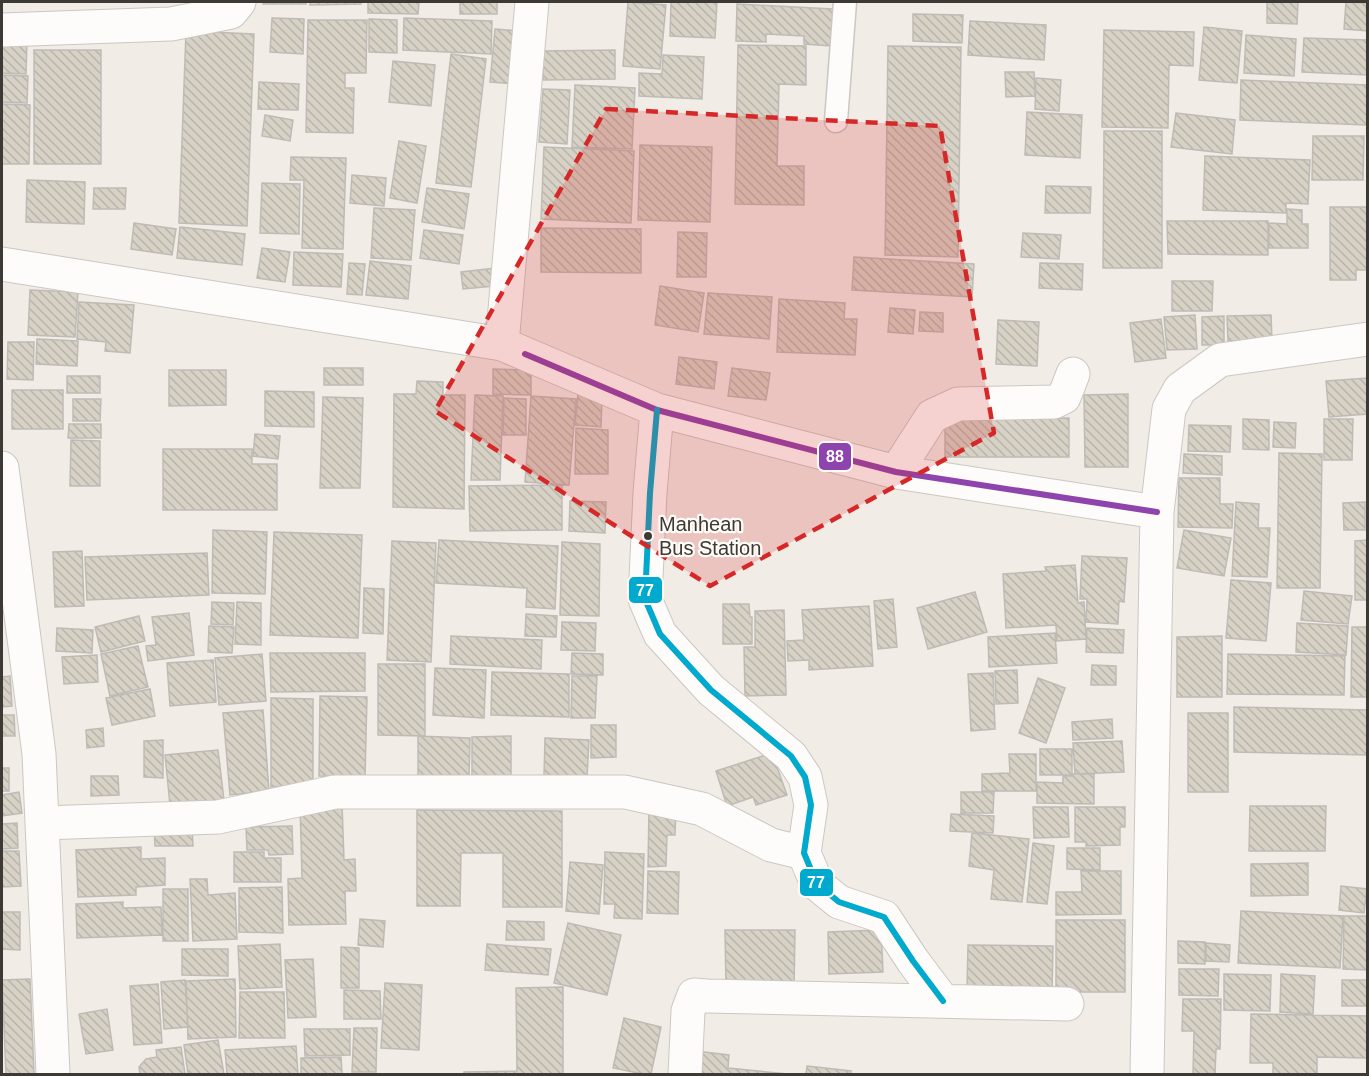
<svg xmlns="http://www.w3.org/2000/svg" width="1369" height="1076" font-family="Helvetica,sans-serif">
	<style>
		.building { fill: url(#building-back-hatch); stroke: #bebbb6; stroke-width: 1.5 }
		.lines { fill: none; stroke-linecap: round; stroke-linejoin: round }
		.service-casing { stroke: #cbc7c2; stroke-width: 25 }
		.minor-casing { stroke: #cbc7c2; stroke-width: 35 }
		.service { stroke: #fdfcfb; stroke-width: 22 }
		.minor { stroke: #fdfcfb; stroke-width: 33 }
		.bus-1-casing { stroke: #fffbf6; stroke-width: 10 }
		.bus-2-casing { stroke: #fffbf6; stroke-width: 10 }
		.bus-1 { stroke: #8e44ad; stroke-width: 6 }
		.bus-2 { stroke: #00a9ce; stroke-width: 6 }
		.marked { fill: #d62828; fill-opacity: 0.2; stroke: #d62828; stroke-width: 4.5; stroke-dasharray: 12 8; stroke-linejoin: round }
		.bus-dot { fill: #3d3935; stroke: #fffbf6; stroke-width: 2 }
		.labels { text-anchor: middle; stroke-width: 4.5; stroke-linejoin: round; paint-order: stroke }
		.bus-label { font-size: 20px; fill: #3d3935; stroke: #fffbf6; text-anchor: start }
		.line-badge { stroke: #fffbf6; stroke-width: 2 }
		.badge-label { font-size: 16px; text-anchor: middle; font-weight: bold; fill: #fff }
	</style>
	<defs>
		<pattern id="building-back-hatch" width="6" height="6" patternUnits="userSpaceOnUse" patternTransform="scale(1.5)"><rect width="6" height="6" fill="#d7d2c5"/><path d="M-1 5l2 2M0 0l6 6M5-1l2 2" fill="none" stroke="#b9b5aa"/></pattern>
	</defs>
	<rect width="100%" height="100%" fill="#f1ece5"/>
	<path class="building" d="M263,2H306V4H263Z
		M310,2H361V4L310,5Z
		M368,2H419L418,14L368,13Z
		M460,2H497V14H460Z
		M628,2L666,5L660,69L623,66Z
		M671,2H717L715,38L670,36Z
		M1267,2H1298L1297,24L1267,23Z
		M1346,2L1368,3V31L1344,29Z
		M737,4L833,9L831,46L804,44V36L766,34V42L736,41Z
		M913,14L963,15L962,43L913,41Z
		M272,18L304,19L303,54L270,52Z
		M404,18L492,21L491,54L403,50Z
		M369,19L397,20V53L369,52Z
		M308,20H367L366,73H345V88H354L353,133L306,132Z
		M970,21L1046,25L1044,60L968,55Z
		M1204,27L1242,31L1237,83L1199,80Z
		M495,29L520,31L515,84L490,82Z
		M1104,30L1194,32L1193,66L1169,65L1168,128L1102,127Z
		M186,31L254,34L247,226L179,223Z
		M1246,35L1296,39L1294,76L1244,73Z
		M2,37L27,38L26,74L2,73Z
		M1304,38L1368,40V75L1302,72Z
		M738,45L806,46V85L779,84L777,166H804V205L735,204Z
		M888,46L961,47L958,257L885,255Z
		M34,50H101V164H34Z
		M615,50V79L543,80V51Z
		M451,54L486,59L471,187L436,183Z
		M663,55L704,57L702,99L639,96V73L662,74Z
		M393,61L435,65L431,106L389,102Z
		M1005,72H1034L1035,96L1006,97Z
		M2,75L28,76L27,103L2,102Z
		M1036,78L1061,80L1059,111L1035,109Z
		M1241,80L1368,85L1367,125L1240,120Z
		M259,82L299,84L298,110L258,109Z
		M575,85L635,88L632,149L572,147Z
		M543,89L570,90L567,144L539,142Z
		M2,104L30,105L29,164H2Z
		M1027,112L1082,115L1080,158L1025,155Z
		M1176,113L1235,120L1232,154L1171,147Z
		M265,115L293,120L290,141L262,136Z
		M1104,131H1162V268H1103Z
		M1313,136H1364L1363,180H1312Z
		M399,141L426,146L417,203L390,198Z
		M640,145L712,147L710,222L638,220Z
		M544,147L634,151L631,223L541,219Z
		M1205,156L1310,160L1308,204L1286,203V213L1203,210Z
		M291,157L346,158L343,249L302,248L304,180H290Z
		M352,175L386,178L384,206L350,203Z
		M27,180L85,182L84,224L26,222Z
		M262,183L300,184L299,234L260,233Z
		M1046,186L1091,187L1090,213H1045Z
		M94,188H126L125,209H93Z
		M427,188L469,194L464,229L422,222Z
		M1330,207H1368V270H1356V280H1330Z
		M374,208L415,210L411,260L371,258Z
		M1287,209L1302,210V224H1308V248H1269V223L1287,224Z
		M1167,221H1268V255L1168,254Z
		M134,223L176,229L172,255L131,249Z
		M180,227L245,234L242,265L177,258Z
		M541,228L641,229V273L541,272Z
		M424,230L463,235L459,264L420,258Z
		M678,232L707,233L706,277H677Z
		M1023,233L1061,235L1059,259L1021,257Z
		M262,248L290,252L285,282L257,278Z
		M294,252L343,254L341,287L293,285Z
		M854,257L974,264L972,297L852,290Z
		M370,261L411,266L408,299L366,295Z
		M349,263L365,264L362,295L347,294Z
		M1040,263L1083,264L1082,290L1039,288Z
		M504,267L505,285L463,289L461,272Z
		M1172,281H1213L1212,311H1172Z
		M660,286L704,293L698,332L655,325Z
		M30,290L78,292L75,337L28,335Z
		M708,293L772,297L769,339L704,334Z
		M779,299L845,303L844,319H857L855,355L777,352Z
		M79,302L134,305L130,353L105,351L106,342L77,339Z
		M890,308L915,310L913,334L888,332Z
		M920,312L943,313V332L919,331Z
		M1195,315L1197,349L1167,350L1164,317Z
		M1271,315L1272,340L1228,341L1227,316Z
		M1224,316V345H1202V317Z
		M1161,319L1166,358L1135,362L1130,323Z
		M998,320L1039,322L1037,366L996,364Z
		M37,339L78,341L77,366L36,364Z
		M8,342H34L33,380L7,379Z
		M679,357L717,362L714,389L676,384Z
		M324,368H363V385H324Z
		M732,368L770,373L766,400L728,396Z
		M493,369L531,370V395L493,394Z
		M169,370H226V405L169,406Z
		M67,376H100V393H67Z
		M1368,378V414L1329,417L1326,381Z
		M417,381L443,382V395H465L464,509L393,507L394,394H416Z
		M12,390H63V429H12Z
		M265,391L314,392V427L265,426Z
		M578,394L602,396L601,427L575,425Z
		M1128,394V467H1085L1084,395Z
		M475,395L503,396L500,480H471Z
		M531,396L576,399L569,485L525,482Z
		M323,397L363,398L360,488H320Z
		M504,398L526,399V435H503Z
		M73,399H101L100,421H73Z
		M1069,418V457H945V419Z
		M1243,419L1269,420V450L1243,449Z
		M1324,419H1353L1352,460H1324Z
		M1274,422L1296,423L1295,448L1273,447Z
		M69,424H101V438H68Z
		M1189,425L1231,426L1230,452L1188,451Z
		M576,428L608,430V474H575Z
		M255,434L280,436L278,459L253,456Z
		M71,440L100,441V486H70Z
		M163,449H252V464H277V510H163Z
		M1279,453L1322,454L1320,588H1277Z
		M1184,454L1222,456V475L1183,473Z
		M1179,478H1220V504H1233L1232,528L1178,527Z
		M562,485V530L470,531L469,486Z
		M570,501L606,502L605,533L569,531Z
		M1236,502L1259,504L1258,528H1270L1267,577L1232,576Z
		M1365,502V530H1344L1343,503Z
		M213,530L267,532L265,594L212,593Z
		M1184,530L1231,538L1224,576L1177,568Z
		M274,532L362,535L358,638L270,635Z
		M439,540L558,546L555,609L526,607L527,588L436,583Z
		M1368,540V600H1355V541Z
		M392,541L436,543L431,662L387,660Z
		M562,542L600,544L599,616L560,615Z
		M82,551L84,606L55,607L53,552Z
		M207,553L209,595L87,600L85,557Z
		M1082,556L1127,558L1124,602L1119,601L1118,624L1086,622L1087,599H1080Z
		M1075,565L1078,603L1084,602L1086,639L1057,641L1056,625L1006,628L1003,574L1046,571L1045,567Z
		M1231,580L1271,583L1266,641L1226,638Z
		M364,588L384,589L383,634L363,633Z
		M1304,591L1352,596L1348,624L1301,620Z
		M975,592L987,632L928,649L917,608Z
		M893,599L897,647L878,649L874,601Z
		M212,602L234,603L233,625L211,624Z
		M237,602L261,603V645L235,644Z
		M723,604H749L750,617H752V644H723Z
		M869,606L873,666L809,670V660L788,661L787,641L804,640L802,610Z
		M784,610L786,695L745,696L744,647H755V611Z
		M189,613L194,655L148,661L146,646L156,645L152,617Z
		M526,614L557,616L556,637L525,636Z
		M139,616L145,641L101,652L95,627Z
		M562,622L596,623L595,651L561,650Z
		M1297,623L1348,626L1346,655L1296,652Z
		M209,626L234,627L232,653L208,652Z
		M1352,627H1368V697H1351Z
		M57,628L93,630L92,653L56,651Z
		M1087,628L1124,630L1123,653L1086,652Z
		M1055,633L1057,663L989,667L988,637Z
		M451,636L542,640L541,669L450,664Z
		M1222,636V697H1177V637Z
		M138,646L148,687L110,696L101,654Z
		M270,653H365V691L271,692Z
		M572,653L603,654V675L571,674Z
		M262,654L266,701L219,705L215,658Z
		M1228,654L1345,656L1344,695L1227,694Z
		M97,655L98,682L64,684L62,657Z
		M213,660L216,702L170,706L167,663Z
		M378,664H425V736L378,735Z
		M1092,665L1116,666V685H1091Z
		M435,668L486,670L484,718L433,715Z
		M1017,670L1018,703L996,704L995,671Z
		M492,672L569,674V717L491,715Z
		M993,673L995,729L971,731L968,674Z
		M10,676L12,706L2,707V677Z
		M572,676H597L595,718H571Z
		M1038,678L1065,688L1046,743L1019,733Z
		M150,689L155,716L112,725L106,698Z
		M320,696L367,697L365,777L319,776Z
		M271,698L313,699V787H271Z
		M1234,707L1368,710V755L1234,752Z
		M263,710L269,791L230,795L223,713Z
		M1188,713H1228V792H1188Z
		M2,715H14L15,736H2Z
		M1112,719L1113,738L1073,740L1072,722Z
		M591,725H616V757L591,758Z
		M103,728L104,746L87,748L86,730Z
		M418,736L470,738L469,779L418,777Z
		M511,736V780H472V737Z
		M545,738L589,740L587,777L544,776Z
		M163,740V778L144,777V741Z
		M1122,741L1124,772L1075,774L1073,743Z
		M1040,749H1072V775H1040Z
		M218,750L224,800L170,805L165,755Z
		M772,753L787,795L756,805L753,797L727,806L716,771Z
		M1009,754H1036V791H982V774L1010,773Z
		M2,768H9V791H2Z
		M1073,774H1094V804L1037,803V782L1063,783V776H1073Z
		M91,776H118L119,795L91,796Z
		M19,792L22,813L2,816V795Z
		M961,792H994L993,813H961Z
		M342,803L344,860L355,859L356,891H345L346,924L289,925L288,879L302,878L300,804Z
		M1250,806H1326L1325,851H1249Z
		M1033,807H1068L1069,837L1034,838Z
		M1075,807H1125V827H1120V845L1086,846V842H1075Z
		M649,808H676L675,835H667L666,866L648,867Z
		M417,810L562,811V907H503V853H461L460,906H417Z
		M951,814L994,816L993,833L950,831Z
		M17,823L18,848L2,849V824Z
		M192,826L193,846H155L154,827Z
		M292,826L293,854L269,855L268,850H247L246,827Z
		M972,833L1029,839L1022,902L991,899L994,870L969,866Z
		M1033,843L1054,846L1047,904L1027,902Z
		M141,847V859L165,858V885L136,887V895L78,897L76,850Z
		M1067,848H1100V870L1067,869Z
		M2,851H19L21,886L2,887Z
		M234,852H264V858H281V882H234Z
		M605,852L644,854L642,919L614,918L615,904H604Z
		M570,862L603,865L599,914L566,911Z
		M1308,863V895L1251,896V864Z
		M648,871L679,872L678,914L647,913Z
		M1081,871H1121V914L1056,915V892H1082Z
		M190,879H207L208,895L235,893L237,939L193,941Z
		M1341,886L1367,889L1364,913L1339,910Z
		M282,887L283,933L239,932V888Z
		M163,889H188V941H163Z
		M123,902V908L161,907L162,935L77,938L76,904Z
		M1241,911L1343,916L1340,968L1238,963Z
		M2,912H20V950L2,949Z
		M1344,916H1368V970L1343,969Z
		M360,919L385,921L383,947L358,945Z
		M1056,920H1125V992H1056Z
		M507,921L544,922V940H506Z
		M568,923L621,935L607,995L554,983Z
		M725,930H795L794,987H726Z
		M881,930L883,972L829,974L828,932Z
		M1178,941L1205,942V964L1178,963Z
		M1206,943L1230,945L1229,962L1206,961Z
		M280,944L282,987L240,989L238,946Z
		M487,944L551,949L548,975L485,970Z
		M968,945L1053,946L1052,991L967,989Z
		M341,947L359,948V988H341Z
		M182,949H228V976L182,975Z
		M313,959L316,1017L288,1018L285,960Z
		M1179,969H1219L1218,996L1179,995Z
		M1224,974L1271,975L1270,1011L1224,1010Z
		M1281,974L1315,976L1313,1014L1280,1012Z
		M30,979L34,1074H6L2,980Z
		M235,979L236,1037L188,1039L186,981Z
		M185,980L188,1027L164,1029L161,982Z
		M1342,980H1368V1006H1342Z
		M385,983L422,985L419,1050L381,1048Z
		M158,984L162,1043L134,1045L130,986Z
		M563,987V1074H464V1072L517,1071L516,988Z
		M344,990L380,991L381,1019H344Z
		M240,992H284L285,1038H239Z
		M1183,999H1221L1220,1049H1216L1215,1074H1193L1194,1031H1182Z
		M107,1009L113,1050L86,1054L79,1014Z
		M1251,1014L1368,1016V1058L1317,1057V1074H1273V1063H1250Z
		M624,1018L661,1027L651,1074H643L613,1068Z
		M354,1028H377L376,1072H352Z
		M304,1029H350V1055L305,1056Z
		M218,1040L224,1074H188L184,1045Z
		M296,1046L298,1074H227L225,1050Z
		M181,1047L185,1074H140L139,1067L146,1059L157,1057L156,1050Z
		M696,1051L729,1055L728,1068L788,1074H693Z
		M341,1057L342,1074H301V1058Z
		M807,1066L851,1071V1074H806Z"/>
	<g class="lines">
		<defs>
			<path id="service" d="M836,121L845,2"/>
			<path id="minor" d="M2,30L171,24L231,12L239,2
				M2,264L502,344L532,2
				M502,344L657,410L896,472L1157,512
				M657,410L650,493L645,599L660,634L711,690L791,756L805,777L811,805L804,853L817,884L839,902L884,917L913,961L943,1001
				M2,468L39,754L53,1074
				M896,472L932,416L958,404L1054,402L1064,397L1073,374
				M42,823L218,817L335,792H625L702,809L771,845L804,853
				M685,1074L688,1011L694,995L707,996L1067,1004
				M1147,1074L1157,512L1169,409L1180,389L1220,360L1368,339"/>
		</defs>
		<use href="#service" class="service-casing"/>
		<use href="#minor" class="minor-casing"/>
		<use href="#service" class="service"/>
		<use href="#minor" class="minor"/>
		<defs>
			<path id="bus-1" d="M525,354L657,410L896,472L1157,512"/>
			<path id="bus-2" d="M657,410L650,493L645,599L660,634L711,690L791,756L805,777L811,805L804,853L817,884L839,902L884,917L913,961L943,1001"/>
		</defs>
		<use href="#bus-1" class="bus-1-casing"/>
		<use href="#bus-2" class="bus-2-casing"/>
		<use href="#bus-1" class="bus-1"/>
		<use href="#bus-2" class="bus-2"/>
	</g>
	<path class="marked" d="M606,109L940,126L994,433L710,586L435,411Z"/>
	<circle class="bus-dot" cx="648" cy="536" r="5"/>
	<g class="labels">
		<g class="bus-label">
			<text x="659" y="531">Manhean<tspan x="659" dy="24">Bus Station</tspan></text>
		</g>
	</g>
	<g class="line-badge">
		<rect x="818" y="442" width="34" height="29" rx="6" fill="#8e44ad"/>
		<rect x="628" y="576" width="35" height="28" rx="6" fill="#00a9ce"/>
		<rect x="799" y="868" width="35" height="29" rx="6" fill="#00a9ce"/>
	</g>
	<g class="badge-label">
		<text x="835" y="462">88</text>
		<text x="645" y="596">77</text>
		<text x="816" y="888">77</text>
	</g>
	<rect width="1369" height="1076" fill="none" stroke="#3d3935" stroke-width="6"/>
</svg>
